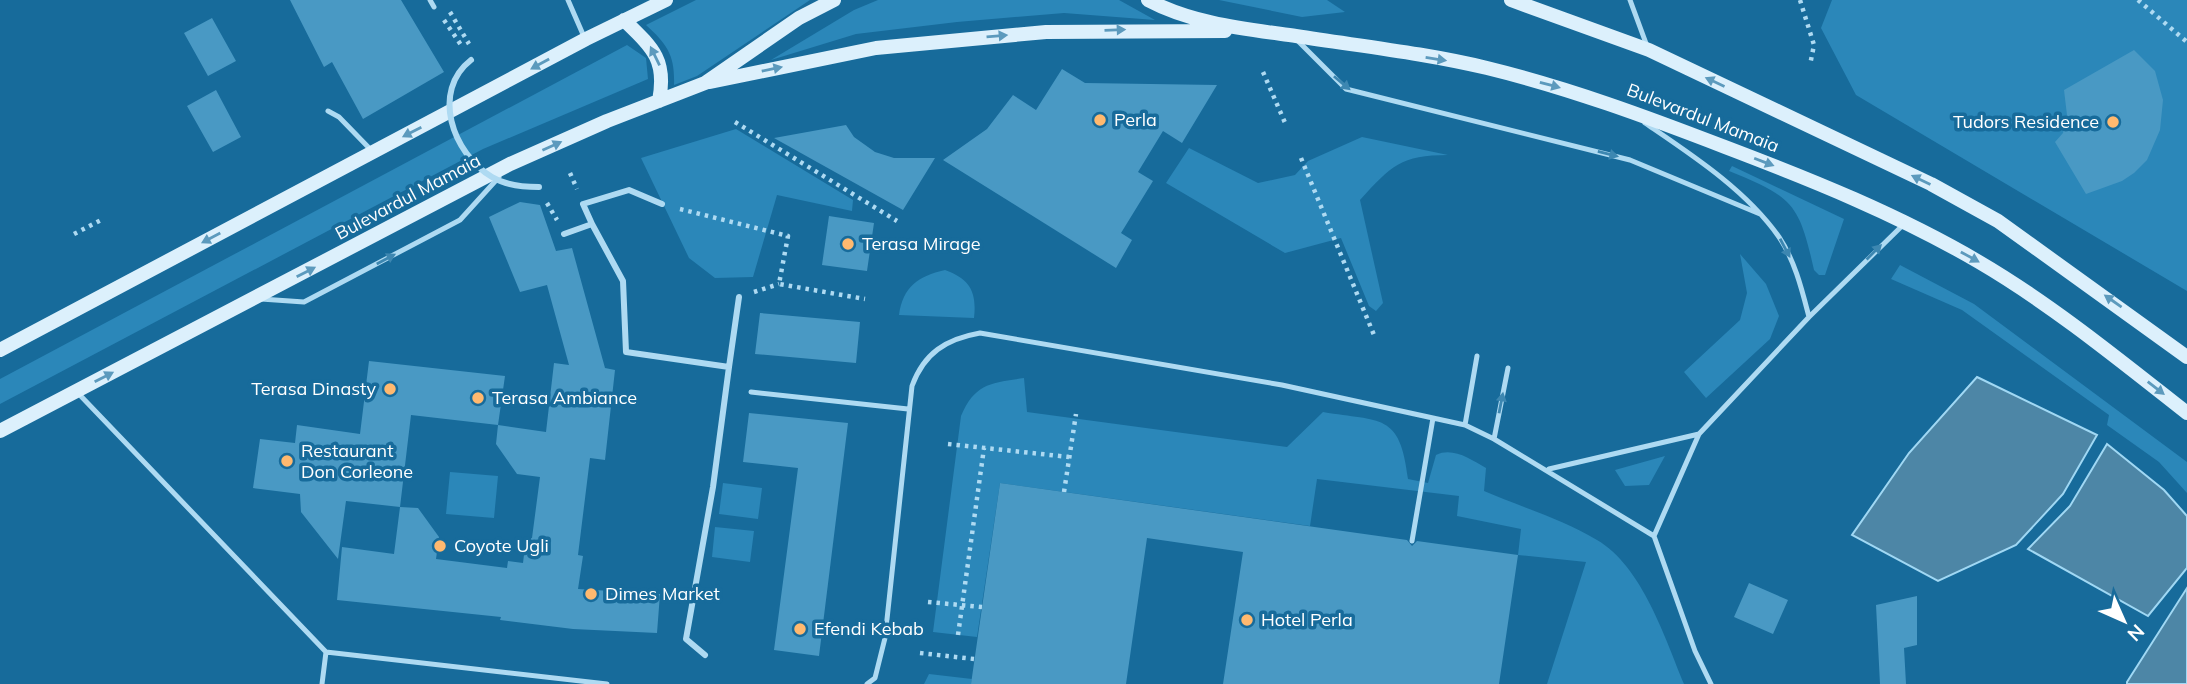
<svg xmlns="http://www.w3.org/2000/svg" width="2187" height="684" font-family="Mulish,sans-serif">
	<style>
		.green { fill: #2b87b9 }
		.water { fill: #4d86a6; stroke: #a0d8f4; stroke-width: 2 }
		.building { fill: #4999c4 }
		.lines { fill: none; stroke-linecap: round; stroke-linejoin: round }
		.path { stroke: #aedaf2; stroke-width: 4.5; stroke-dasharray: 3.5 5; stroke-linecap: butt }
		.service { stroke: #aedaf2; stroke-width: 5 }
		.pedestrian { stroke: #aedaf2; stroke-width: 6 }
		.secondary { stroke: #dcf0fc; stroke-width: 14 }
		.pedestrian-bridge { stroke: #aedaf2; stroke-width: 6 }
		.oneway { fill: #5c9abd }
		.oneway2 { fill: #3d87b1 }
		.poi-dot { fill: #ffb96f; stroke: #176b9b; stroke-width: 2.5 }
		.labels { text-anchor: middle; stroke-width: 7; stroke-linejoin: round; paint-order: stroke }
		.street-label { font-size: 18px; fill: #fff; stroke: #176b9b }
		.poi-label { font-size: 18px; fill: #fff; stroke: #176b9b; text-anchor: start }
	</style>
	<rect width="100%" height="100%" fill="#176b9b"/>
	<path class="green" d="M696,0H810L697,76L674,85C675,56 668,45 646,25Z
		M878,0H1119L1155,20L1064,13L957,22L856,34L771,60L854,10Z
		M1219,0H1327L1345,12L1302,17Z
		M1832,0H2187V291L1856,95L1821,28Z
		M627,45L646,58L648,79L483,149L0,404V379Z
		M736,129L853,200L852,211L777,195L753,277L715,278L689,258L641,158Z
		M1362,137L1448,155C1401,155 1391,166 1360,200L1383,303L1376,311L1369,306L1341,238L1285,253L1166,183L1189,148L1258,183L1295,175L1308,161Z
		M1732,166L1844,219L1825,275H1819L1814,270C1799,203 1793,197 1729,171Z
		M1740,254L1766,284L1779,316L1770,339L1706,398L1684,372L1740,320L1747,293Z
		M1900,265L1974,304L2187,462V493L2159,462L2107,425L2109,415L1962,310L1891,279Z
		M945,270C970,279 977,292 974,318L899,315C903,287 918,276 945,270Z
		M1024,378L1027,412L1287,447L1323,412C1381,422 1400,412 1408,479L1428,483L1436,455C1453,447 1470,459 1486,468L1484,491C1521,507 1562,519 1597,540C1642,566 1665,638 1684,684H1547L1586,562L1518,555L1521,529L1457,516L1459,496L1317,479L1310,526L1000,483L977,637L933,632L961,416C975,383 991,383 1024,378Z
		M1665,456L1649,485L1625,486L1615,470Z
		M450,472L498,476L494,518L446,514Z
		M723,483L762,488L758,519L719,514Z
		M715,527L754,531L750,562L712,557Z
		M929,674L972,679L971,684H924Z"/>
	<path class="water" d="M1977,377L2097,435L2063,494L2016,545L1938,581L1852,535L1909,453Z
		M2107,444L2164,490L2187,516V568L2148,616L2028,549L2070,506Z
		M2187,588V684H2127V682Z"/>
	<path class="building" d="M290,0H401L444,72L363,119L332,62L324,67Z
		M212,18L236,61L208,76L184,33Z
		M2134,50L2155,71L2163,100L2160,130L2147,160L2134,173L2122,181L2086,194L2055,142L2063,133L2067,115L2064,90Z
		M1062,69L1085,83L1217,85L1182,143L1163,131L1138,172L1153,181L1121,233L1132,240L1116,268L943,160L987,129L1013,95L1036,110Z
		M216,90L241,137L213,152L187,106Z
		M846,125L854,137L875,152L894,158H935L903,210L774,138Z
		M520,202L540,205L556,251L572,248L605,368L615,370L605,460L590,458L578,555L583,556L578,589L660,594L657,633L573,629L500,620L501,617L337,600L342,547L394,554L400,507L418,508L439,537L436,559L507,568L508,561L523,563L526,538H532L540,477L517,474L496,444L498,425L546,432L554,363L569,365L547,285L520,292L489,217Z
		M829,216L874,223L867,271L822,265Z
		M760,313L860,322L856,363L755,354Z
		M369,361L505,376L498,425L411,415L400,507L346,501L338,559L301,512L300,494L253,488L260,439L295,443L297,425L360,434Z
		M749,413L848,423L819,656L774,650L798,468L743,462Z
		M1000,483L1407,540L1412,546L1417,541L1518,555L1499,684H1223L1243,552L1147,538L1126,684H971Z
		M1749,583L1788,600L1773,634L1734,617Z
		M1917,596V645L1904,648L1906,684H1880L1876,605Z"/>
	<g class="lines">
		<path class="path" d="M1800,0L1814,45L1810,65
			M2138,0L2187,42
			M450,12L469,44
			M444,20L461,45
			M1263,72L1286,125
			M735,122L897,221
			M1301,158L1374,335
			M570,173L577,189
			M547,203L557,220
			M680,209L788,236L779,284L865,299
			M74,234L103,219
			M754,292L779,284
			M948,444L1069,457
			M1064,492L1076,414
			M928,602L982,607
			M958,635L984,448
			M920,653L974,659"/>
		<path class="service" d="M430,0L434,7
			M568,0L585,39
			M1630,0L1647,46
			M1298,41L1346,89L1630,160L1760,214
			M328,111L339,117L372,151
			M1645,123C1692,155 1746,190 1779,237C1795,261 1802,290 1809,317
			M261,299L304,302L460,220L499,177
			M76,391L326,652L607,684
			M751,392L908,409
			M1465,425L1477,356
			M1494,439L1508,368
			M1549,469L1699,434
			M1654,536L1699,434L1809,317L1905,223
			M1412,541L1433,418
			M322,684L326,652
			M867,684L875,678L885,638L912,386C924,353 946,339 980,333L1282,385L1465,425L1494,439L1654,536L1695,651L1711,684"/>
		<path class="pedestrian" d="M592,224L583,204L629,190L662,204
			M564,234L592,224L623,281L626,352L729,367L713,487L686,639L705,655
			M729,367L739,297"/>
		<path class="secondary" d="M1148,0C1193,24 1246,29 1296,36C1359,46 1425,53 1487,68C1569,88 1647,117 1725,147C1812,180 1899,215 1979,262C2051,304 2122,362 2187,413
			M1511,0L1649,50L1931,184L1998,221L2187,357
			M624,20C653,48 667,60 659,101
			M710,82L876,48L1046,32L1225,31
			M0,350L586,39L666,0
			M0,431L510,164L607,121L705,83L799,18L834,0"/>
		<path class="pedestrian-bridge" d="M471,60C431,91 452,153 492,177C505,185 523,187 539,187"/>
	</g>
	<defs><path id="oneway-solid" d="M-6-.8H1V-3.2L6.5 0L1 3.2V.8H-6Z" transform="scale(1.75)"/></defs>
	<g class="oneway">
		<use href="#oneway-solid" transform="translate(1115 30) rotate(-2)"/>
		<use href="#oneway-solid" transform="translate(997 36) rotate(-5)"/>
		<use href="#oneway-solid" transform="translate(655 56) rotate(-116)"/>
		<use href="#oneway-solid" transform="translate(1436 59) rotate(9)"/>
		<use href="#oneway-solid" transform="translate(540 64) rotate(151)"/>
		<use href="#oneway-solid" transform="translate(772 69) rotate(-12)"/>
		<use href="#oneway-solid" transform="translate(1715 82) rotate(-155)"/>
		<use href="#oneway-solid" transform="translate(1550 85) rotate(15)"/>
		<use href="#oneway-solid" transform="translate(412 132) rotate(153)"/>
		<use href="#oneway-solid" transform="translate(552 146) rotate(-24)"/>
		<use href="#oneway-solid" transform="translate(1764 162) rotate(21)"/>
		<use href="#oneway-solid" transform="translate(1921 180) rotate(-154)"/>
		<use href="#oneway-solid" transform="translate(211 238) rotate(152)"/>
		<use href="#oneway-solid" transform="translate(1970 257) rotate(29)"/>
		<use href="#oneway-solid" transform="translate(306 272) rotate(-27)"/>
		<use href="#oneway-solid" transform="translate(2113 301) rotate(-145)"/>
		<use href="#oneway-solid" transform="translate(104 377) rotate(-27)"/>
		<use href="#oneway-solid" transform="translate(2156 388) rotate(38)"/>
	</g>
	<g class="oneway2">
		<use href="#oneway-solid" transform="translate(1342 83) rotate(40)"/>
		<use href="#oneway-solid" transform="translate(1608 154) rotate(14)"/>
		<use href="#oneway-solid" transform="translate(1785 248) rotate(62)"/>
		<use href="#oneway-solid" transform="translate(1874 252) rotate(-45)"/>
		<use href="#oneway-solid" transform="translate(386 259) rotate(-28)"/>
		<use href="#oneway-solid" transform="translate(1501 403) rotate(-79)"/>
	</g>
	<g class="poi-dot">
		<circle cx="1100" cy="120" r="7"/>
		<circle cx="2113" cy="122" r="7"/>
		<circle cx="848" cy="244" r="7"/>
		<circle cx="390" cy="389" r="7"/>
		<circle cx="478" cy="398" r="7"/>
		<circle cx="287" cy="461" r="7"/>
		<circle cx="440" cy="546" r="7"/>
		<circle cx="591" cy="594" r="7"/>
		<circle cx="1247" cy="620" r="7"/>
		<circle cx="800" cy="629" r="7"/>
	</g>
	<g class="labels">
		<g class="street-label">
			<text transform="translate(1703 118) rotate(21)" y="6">Bulevardul Mamaia</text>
			<text transform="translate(408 197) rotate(-28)" y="6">Bulevardul Mamaia</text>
		</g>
		<g class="poi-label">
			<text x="1114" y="126">Perla</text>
			<text x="2099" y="128" text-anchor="end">Tudors Residence</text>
			<text x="862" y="250">Terasa Mirage</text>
			<text x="376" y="395" text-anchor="end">Terasa Dinasty</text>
			<text x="492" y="404">Terasa Ambiance</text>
			<text x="301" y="457">Restaurant<tspan x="301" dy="21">Don Corleone</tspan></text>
			<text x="454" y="552">Coyote Ugli</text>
			<text x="605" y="600">Dimes Market</text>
			<text x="1261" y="626">Hotel Perla</text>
			<text x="814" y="635">Efendi Kebab</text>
		</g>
	</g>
	<g transform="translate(2124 621) rotate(135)" stroke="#176b9b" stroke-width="5" paint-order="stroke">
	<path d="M0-5L12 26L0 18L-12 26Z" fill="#ffffff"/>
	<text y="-10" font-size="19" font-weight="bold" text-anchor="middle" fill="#ffffff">N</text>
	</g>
</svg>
